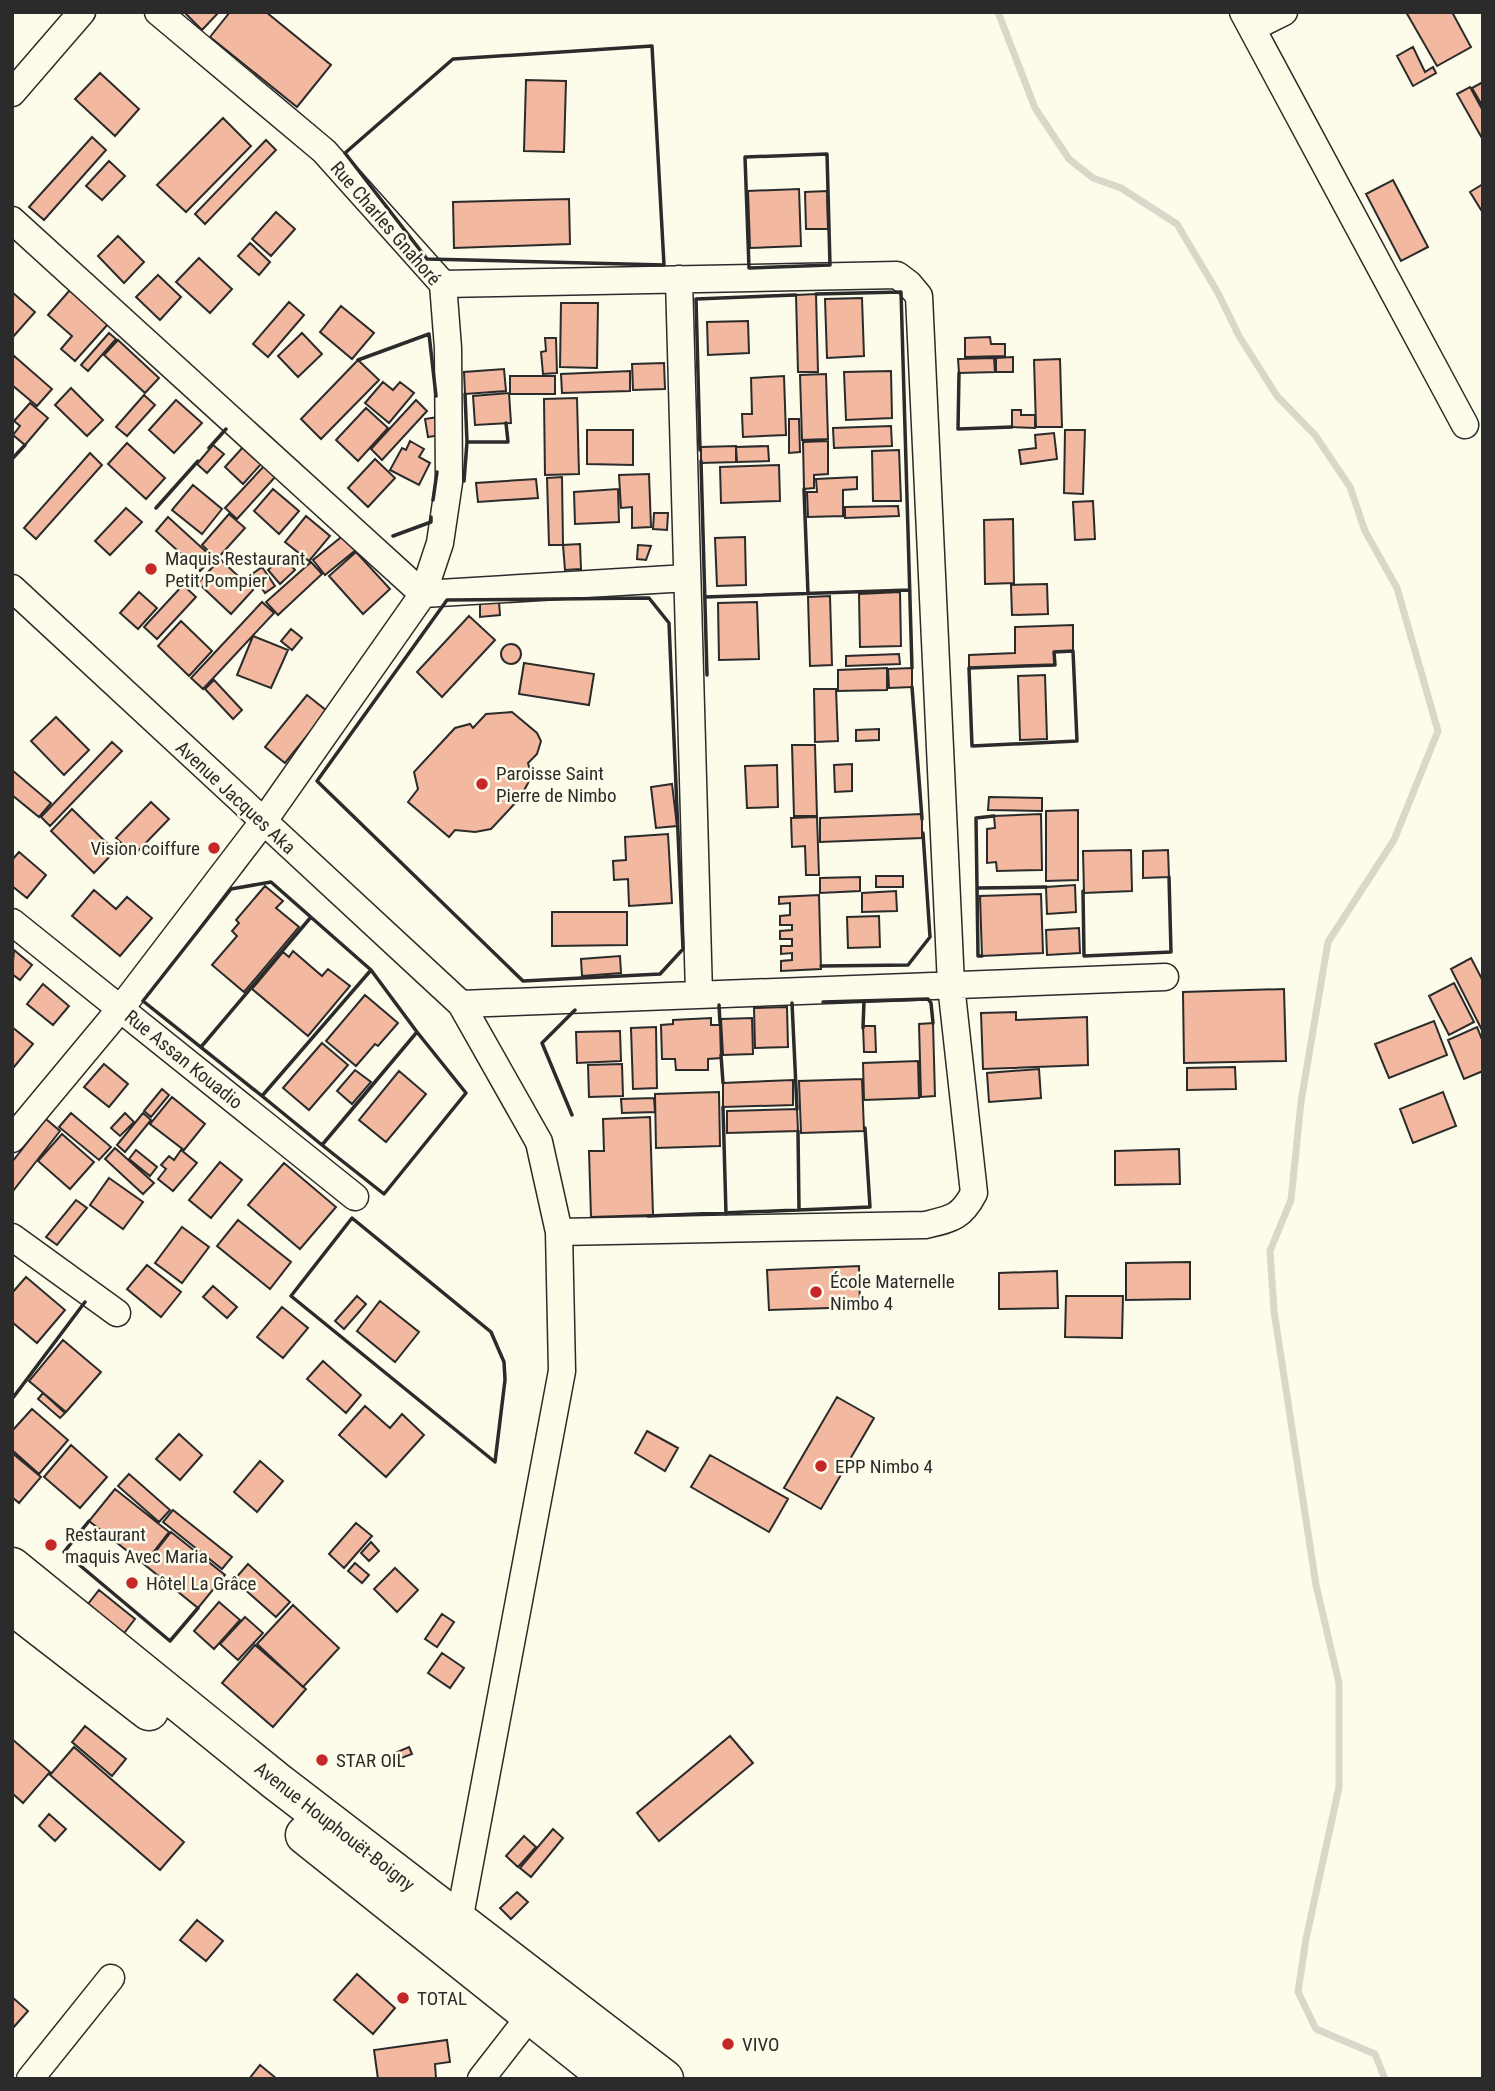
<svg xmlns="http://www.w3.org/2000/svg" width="1495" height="2091" font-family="'Roboto Condensed',sans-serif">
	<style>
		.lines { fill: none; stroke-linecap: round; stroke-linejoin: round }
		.stream { stroke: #d8d7c9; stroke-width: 7 }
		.building { fill: #f2b8a0; stroke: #2b2b2b; stroke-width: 2 }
		.minor-casing { stroke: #2b2b2b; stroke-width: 29 }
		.highway-casing { stroke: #2b2b2b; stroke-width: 41 }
		.minor { stroke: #fdfbea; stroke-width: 26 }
		.highway { stroke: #fdfbea; stroke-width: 38 }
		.wall { stroke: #2b2b2b; stroke-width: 3.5 }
		.poi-dot { fill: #c62828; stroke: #fdfbea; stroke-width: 2.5 }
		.labels { text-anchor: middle; stroke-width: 5; stroke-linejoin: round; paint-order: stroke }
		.street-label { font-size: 19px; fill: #2b2b2b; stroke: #fdfbea }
		.poi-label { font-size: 19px; fill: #2b2b2b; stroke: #fdfbea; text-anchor: start }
	</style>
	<rect width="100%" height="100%" fill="#fdfbea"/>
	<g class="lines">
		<path class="stream" d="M998,12L1035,108L1069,159L1093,178L1121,188L1177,224L1218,293L1239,336L1277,396L1315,435L1350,487L1365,531L1397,588L1438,731L1394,840L1328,942L1301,1102L1291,1200L1270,1251L1274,1311L1316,1585L1339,1683V1787L1306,1939L1298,1992L1316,2029L1375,2054L1385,2079"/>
	</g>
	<path class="building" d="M184,12H219L202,30Z
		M230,12H266L331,65L297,107L210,37Z
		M1406,12H1452L1471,47L1437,66Z
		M1413,47L1425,72L1433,67L1436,73L1413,86L1397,56Z
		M100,73L139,109L115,136L75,99Z
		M526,80L566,81L564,152L524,151Z
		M1483,82V107L1472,88Z
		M1470,87L1483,111V140L1457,94Z
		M223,118L251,146L186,212L157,185Z
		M92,137L106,150L44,220L29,207Z
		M266,140L276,150L205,224L195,214Z
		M109,161L125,176L102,200L86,186Z
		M1393,180L1428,247L1401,261L1366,194Z
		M1483,184V213L1470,192Z
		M799,189L801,246L750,248L748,191Z
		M827,191L828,229H806L805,192Z
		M569,199L570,244L454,248L453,202Z
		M276,212L295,229L271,256L252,239Z
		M118,236L144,262L124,283L98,256Z
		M250,243L270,262L259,275L238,256Z
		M199,258L232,289L210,313L176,282Z
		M158,275L181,297L160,320L136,297Z
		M70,290L109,323L75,361L61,349L72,336L48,315Z
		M12,292L35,312L12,338Z
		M816,294L818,372H798L796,295Z
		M862,298L864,356L827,358L825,299Z
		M289,302L304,315L268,357L253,344Z
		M561,303H598L597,368L560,367Z
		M341,306L374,333L352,359L320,332Z
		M748,321L749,353L708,355L707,322Z
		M109,333L116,339L88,371L81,365Z
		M302,333L322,354L298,377L278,356Z
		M990,337L991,344H1005V356L965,357V338Z
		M545,338H556L557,373L543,374L541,352L546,351Z
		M118,340L159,378L145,393L104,355Z
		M13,355L52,389L37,406L12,385Z
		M1013,357V372H996V358Z
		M994,358L995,372L959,373L958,359Z
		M1060,359L1062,427H1036L1034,360Z
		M358,360L379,380L321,439L301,419Z
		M664,363L665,389L633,390L632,364Z
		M504,369L506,391L465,394L464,372Z
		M630,371V391L562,393L561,374Z
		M891,371L892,418L846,420L844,372Z
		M826,374L828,439L802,440L800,375Z
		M510,376H555V394H510Z
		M784,376L786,435L743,437L742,414H752L751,378Z
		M383,382L393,390L400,382L414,393L389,423L365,403Z
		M71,388L103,420L87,436L55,405Z
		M509,393L511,423L475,425L473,396Z
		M144,395L155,405L127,436L116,427Z
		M577,398L579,474L545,475L544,399Z
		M176,400L202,423L174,453L149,430Z
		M416,400L427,411L382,460L371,449Z
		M30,403L48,418L25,445L13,435L20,426L14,421Z
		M366,408L388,428L358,461L336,440Z
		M1012,410H1021V415H1035V428L1012,427Z
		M438,417L441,435L428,437L425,419Z
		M789,419H799L800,452L789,453Z
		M891,426L892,446L834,448L833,428Z
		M587,430H633V465L587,464Z
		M1065,430H1085L1083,494L1064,493Z
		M1054,433L1057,459L1021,464L1019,450L1036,448L1035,435Z
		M410,441L424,449L419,457L430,463L419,485L390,470L402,448L406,450Z
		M828,441V474L814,475V488L804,489L803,442Z
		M127,443L165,478L146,499L108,464Z
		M213,445L224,454L207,473L197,464Z
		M244,446L262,463L243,484L225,467Z
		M736,446V462L701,463V447Z
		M768,446L769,461L737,462L736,447Z
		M899,450L901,501H873L872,451Z
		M90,453L102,465L36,539L24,528Z
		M375,459L395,478L368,507L348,488Z
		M265,465L276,476L237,519L225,508Z
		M779,465L780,501L721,503L720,467Z
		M649,474L651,527L632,528V507L621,508L619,475Z
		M562,477L563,545H549L547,478Z
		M857,477V489L843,490V516L808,517L807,492H817L816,479Z
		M536,479L538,498L478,502L476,483Z
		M193,485L222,509L202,534L172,510Z
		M273,489L299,511L279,534L254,511Z
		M618,489L619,522L575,524L574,492Z
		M1093,501L1095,539L1075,540L1073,502Z
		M898,506L899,516L845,518V507Z
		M126,508L142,522L110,555L95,541Z
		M654,513H668L667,530L653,529Z
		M229,514L245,528L217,559L202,545Z
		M306,516L330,536L309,561L285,542Z
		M168,517L213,558L200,571L156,531Z
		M1013,519L1014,583L985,584L984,520Z
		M345,534L357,549L325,575L313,560Z
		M745,537L746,585L717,586L715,538Z
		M580,544L581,569L565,570L563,545Z
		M638,545L651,546L646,560L637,559Z
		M356,552L390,589L363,614L329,576Z
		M283,556L295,570L280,584L268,570Z
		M220,559L253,590L231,614L198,583Z
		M311,562L322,574L278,615L266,602Z
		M262,567L275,586L265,593L252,574Z
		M1047,584L1048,614L1012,615L1011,585Z
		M183,585L196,597L157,639L144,627Z
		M139,592L157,608L138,629L120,613Z
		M900,592L901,646L860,647L859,594Z
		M830,596L832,665L810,666L808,597Z
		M262,602L274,613L203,689L191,678Z
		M499,602L500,615L480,617V603Z
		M757,602L759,659L719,660L718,603Z
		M469,616L495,640L442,697L417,672Z
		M181,621L212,651L189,676L158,646Z
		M1073,625V651L1054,652L1055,665L969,668V655L1015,653V627Z
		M291,629L302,638L292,650L281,641Z
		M253,636L288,650L271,688L237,675Z
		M501 654a10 10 0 1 1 20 0a10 10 0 1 1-20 0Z
		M899,654L900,664L846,666V656Z
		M524,663L594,674L589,705L519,694Z
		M887,668V690L838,691V670Z
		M912,668V687L889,688L888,669Z
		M1045,675L1047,739L1020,740L1018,676Z
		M214,680L242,710L233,719L205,689Z
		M814,689H836L838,741L815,742Z
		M307,695L327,711L285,763L265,747Z
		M512,712L537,733L541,741L537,754L528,763L531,773L528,783L520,798L491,829L475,832L455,830L449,837L408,802L418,789L414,772L455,728L470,724L473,728L486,714Z
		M56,717L89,750L64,775L31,741Z
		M879,729V740L856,741V730Z
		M112,742L122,751L50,826L41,817Z
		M792,745H815L817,816H794Z
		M852,764V791L835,792L834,765Z
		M777,765L778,807L747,808L745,766Z
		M12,770L51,803L39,817L12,795Z
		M672,784L677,826L656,828L651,787Z
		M989,797L1042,798V811L988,810Z
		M151,802L169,819L134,855L116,838Z
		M72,809L115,851L94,873L51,831Z
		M1078,810V880L1046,881V811Z
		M922,814V838L820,842V818Z
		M1041,814L1042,870L997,871L996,862L987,863V829L995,828L994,816Z
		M817,817L819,875H806L805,846L792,847L791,818Z
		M668,834L672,903L629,906L628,879L614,880L613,861L626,860L625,837Z
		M1131,850L1132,891L1084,893L1083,851Z
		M1168,850L1169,877L1143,878V851Z
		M19,852L46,875L27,898L12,886V860Z
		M876,876H903V887H876Z
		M860,877V891L820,893V878Z
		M1075,885L1076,912L1047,914L1046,887Z
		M265,886L283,901L276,908L299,927L244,992L212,965L237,936L232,931L239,923L236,920Z
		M94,890L116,909L127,897L152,918L120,956L72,916Z
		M896,891L897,911L862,912V893Z
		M1041,894L1043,953L982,956L980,896Z
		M819,895L821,969L781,971V961L792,960V953L781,954V946H792V939H780V931L792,930V925H780V916L790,915V903L779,904V897Z
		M552,912H627V945L552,946Z
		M879,916L880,947L848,948L847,917Z
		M1079,928L1080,953L1047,955L1046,930Z
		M14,950L32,965L20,980L12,974Z
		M293,951L322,976L328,969L350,986L308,1036L252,989L283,952L289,957Z
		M620,956L621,973L582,976L581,959Z
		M1471,958L1483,981V1032L1451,969Z
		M1454,983L1474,1022L1449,1035L1429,996Z
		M43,984L69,1006L53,1025L27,1004Z
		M1284,989L1286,1061L1184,1063L1183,992Z
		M365,995L398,1023L378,1046L375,1044L356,1066L326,1041Z
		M787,1007L788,1047L755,1048L754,1008Z
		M1016,1012V1020L1087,1017L1088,1065L983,1069L981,1013Z
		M711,1018V1025H720L721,1058L708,1059V1070H676L675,1059H662L661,1025L673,1024V1020Z
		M752,1018L753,1054L723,1055L721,1019Z
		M1434,1021L1447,1055L1389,1078L1375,1044Z
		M933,1023L935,1096L921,1097L919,1024Z
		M863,1026H875L876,1052H864Z
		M12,1027L33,1044L14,1067L12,1065Z
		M656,1027L657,1088L633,1089L631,1028Z
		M1477,1027L1483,1042V1071L1464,1079L1448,1040Z
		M620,1031L621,1061L577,1063L576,1032Z
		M322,1043L348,1065L309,1110L283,1088Z
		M918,1061L919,1098L864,1100L863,1063Z
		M104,1064L128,1084L109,1107L84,1087Z
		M622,1064L623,1096L589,1097L588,1065Z
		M1235,1067L1236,1089L1187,1090V1068Z
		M1039,1069L1041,1098L989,1102L987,1073Z
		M355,1070L371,1082L352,1104L337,1091Z
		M399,1071L426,1094L386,1142L359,1120Z
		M862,1079L864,1131L801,1133L799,1081Z
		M793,1080V1105L723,1107V1083Z
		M162,1089L169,1095L151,1117L144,1111Z
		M719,1092L720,1146L656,1148L655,1094Z
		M1443,1092L1456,1126L1413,1143L1400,1109Z
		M172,1097L205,1124L184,1150L150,1124Z
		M654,1098L655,1112L622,1113L621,1099Z
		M797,1109L798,1131L727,1133V1111Z
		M71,1113L111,1147L99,1160L59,1127Z
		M125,1113L134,1122L120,1136L111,1128Z
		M143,1113L151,1120L125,1152L117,1145Z
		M650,1117L653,1215L591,1217L589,1151H604L603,1119Z
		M46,1119L60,1131L13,1191L12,1162Z
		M62,1134L94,1162L70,1189L38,1161Z
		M115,1148L154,1183L143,1194L105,1159Z
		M1179,1149L1180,1184L1115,1185V1151Z
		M136,1150L157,1167L150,1176L129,1159Z
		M181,1150L197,1163L173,1191L158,1179L166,1169L161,1165L169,1156L174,1160Z
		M220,1162L242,1180L211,1218L189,1200Z
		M284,1163L336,1207L300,1249L248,1205Z
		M109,1178L143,1202L123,1229L90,1205Z
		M76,1200L87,1208L57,1245L46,1237Z
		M238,1220L291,1262L270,1289L217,1246Z
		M182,1227L209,1247L182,1283L155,1263Z
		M1190,1262V1299L1126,1300V1263Z
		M147,1265L181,1292L161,1317L127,1289Z
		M859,1266L860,1307L769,1310L767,1270Z
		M1057,1271L1058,1308L999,1309V1273Z
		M26,1277L65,1310L37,1343L12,1322V1293Z
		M213,1286L237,1307L227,1318L203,1297Z
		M357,1296L366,1304L344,1329L335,1321Z
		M1066,1296H1123L1122,1338L1065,1337Z
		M380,1301L419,1332L395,1362L357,1331Z
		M282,1307L308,1328L283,1358L257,1337Z
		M63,1340L101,1372L66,1412L29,1381Z
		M323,1361L361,1395L346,1413L307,1379Z
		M43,1393L65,1413L60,1418L38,1399Z
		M837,1397L874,1418L821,1509L784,1488Z
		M365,1406L390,1428L402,1414L424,1435L386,1477L339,1435Z
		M32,1409L68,1440L39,1474L12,1450V1431Z
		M647,1431L678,1448L665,1471L635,1453Z
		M179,1434L202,1455L180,1480L156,1459Z
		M71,1445L107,1477L80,1508L44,1477Z
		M12,1453L41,1477L19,1503L12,1497Z
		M710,1455L788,1499L769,1532L691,1487Z
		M260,1461L283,1481L257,1512L234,1492Z
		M129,1474L170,1510L159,1522L118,1486Z
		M115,1489L169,1532L144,1564L89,1521Z
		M173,1510L232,1557L222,1569L163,1522Z
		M356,1523L372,1536L344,1568L329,1554Z
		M171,1532L225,1575L198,1608L145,1565Z
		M371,1542L379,1551L369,1561L361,1553Z
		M355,1563L369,1575L362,1583L348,1571Z
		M248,1564L290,1602L276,1617L234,1580Z
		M395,1568L418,1590L397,1612L374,1589Z
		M99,1590L135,1619L118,1641L81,1613Z
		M219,1602L240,1620L214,1649L194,1631Z
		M293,1605L339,1648L303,1687L257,1644Z
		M442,1614L454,1622L437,1647L425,1639Z
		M245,1617L263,1633L238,1660L220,1644Z
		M255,1645L306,1689L273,1727L222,1683Z
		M442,1653L464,1668L450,1688L428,1673Z
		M85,1726L126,1759L112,1776L72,1742Z
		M730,1736L753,1763L659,1841L637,1813Z
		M12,1739L50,1772L23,1803L12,1793Z
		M74,1747L184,1842L160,1870L50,1775Z
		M409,1747L412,1754L399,1759L397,1752Z
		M49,1814L66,1829L55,1841L39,1826Z
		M553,1829L563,1838L531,1877L520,1868Z
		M524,1836L536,1847L518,1867L506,1856Z
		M517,1892L528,1902L511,1919L500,1908Z
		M197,1920L223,1941L206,1961L180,1940Z
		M357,1974L395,2008L373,2034L334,2000Z
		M12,1997L28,2011L12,2029Z
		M447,2040L450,2062L435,2064L436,2078L378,2079L374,2050Z
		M260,2065L277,2079H249Z"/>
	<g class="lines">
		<defs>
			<path id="minor" d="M1243,12L1465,425
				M1252,28L1284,12
				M12,93L82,12
				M12,220L423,594L687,578
				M679,279L699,994
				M443,284L897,275L909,284L919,296L951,985L974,1193C961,1218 951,1219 925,1225L559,1232
				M12,588L461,1004L539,1142L559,1232L562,1371L459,1921L453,1935
				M12,922L355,1197
				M461,1004L1165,977
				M12,1139L121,1008L263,822L423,594L440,543L449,482L448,348L443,284L324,151L158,12
				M12,1237L117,1313
				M30,2079L111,1978
				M481,2079L530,2016"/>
			<path id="highway" d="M12,1567L276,1781L664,2079
				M12,1605L149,1711
				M305,1835L611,2079"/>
		</defs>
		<use href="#minor" class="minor-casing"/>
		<use href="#highway" class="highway-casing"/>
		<use href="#minor" class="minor"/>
		<use href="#highway" class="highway"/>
		<path class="wall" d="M652,46L664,265L427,259L345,153L453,59Z
			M827,154L830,265L749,268L745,157Z
			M816,294L901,292L912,668
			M358,360L429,334L436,396
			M959,373L958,429L1012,427
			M467,442H508L506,423
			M209,448L226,429
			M700,450L696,299L796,295
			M12,459L25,445
			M701,461L707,675
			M464,481L467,442L465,394
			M804,489L808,594
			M433,500L437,472
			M156,508L198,461
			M393,536L431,522V517
			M705,597L910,590
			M649,598L669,623L683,949L660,974L523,981L317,781L447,600Z
			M1073,651L1077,741L972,746L969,668L1055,665L1054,652Z
			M912,687L922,819
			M977,888L1046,887
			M1083,891L1084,956L1171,952L1169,877
			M982,956H978L976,818L994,816
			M821,966L908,965L930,937L923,833
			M823,1002L928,999L931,1003L933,1023
			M792,1003L797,1109
			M719,1005L720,1023
			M863,1028L864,1001
			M417,1032L466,1093L384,1194L322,1145Z
			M201,1047L311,917
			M721,1055L723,1083
			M262,1096L143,1001L231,889L271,882L371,970
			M723,1107L726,1214
			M572,1115L542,1043L575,1010
			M798,1131L799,1210
			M322,1145L262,1096L371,970L417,1032
			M648,1216L870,1207L865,1128
			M352,1218L491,1332L504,1362L505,1380L495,1462L291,1296Z
			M12,1399L85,1302
			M89,1521L64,1552L170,1641L198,1608"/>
	</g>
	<g class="poi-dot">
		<circle cx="151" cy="569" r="7"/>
		<circle cx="482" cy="784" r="7"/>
		<circle cx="214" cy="848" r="7"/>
		<circle cx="816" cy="1292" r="7"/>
		<circle cx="821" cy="1466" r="7"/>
		<circle cx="51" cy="1545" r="7"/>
		<circle cx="132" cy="1583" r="7"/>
		<circle cx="322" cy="1760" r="7"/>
		<circle cx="403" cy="1998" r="7"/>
		<circle cx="728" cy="2044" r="7"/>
	</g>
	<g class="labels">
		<g class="street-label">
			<text transform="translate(386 223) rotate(49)" y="7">Rue Charles Gnahoré</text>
			<text transform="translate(236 797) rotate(43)" y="7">Avenue Jacques Aka</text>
			<text transform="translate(184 1059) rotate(39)" y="7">Rue Assan Kouadio</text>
			<text transform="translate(335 1826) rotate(38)" y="7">Avenue Houphouët-Boigny</text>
		</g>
		<g class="poi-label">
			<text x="165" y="565">Maquis Restaurant<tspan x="165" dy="22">Petit Pompier</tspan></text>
			<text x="496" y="780">Paroisse Saint<tspan x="496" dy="22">Pierre de Nimbo</tspan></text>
			<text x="200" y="855" text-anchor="end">Vision coiffure</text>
			<text x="830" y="1288">École Maternelle<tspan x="830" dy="22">Nimbo 4</tspan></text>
			<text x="835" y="1473">EPP Nimbo 4</text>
			<text x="65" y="1541">Restaurant<tspan x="65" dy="22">maquis Avec Maria</tspan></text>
			<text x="146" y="1590">Hôtel La Grâce</text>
			<text x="336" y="1767">STAR OIL</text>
			<text x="417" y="2005">TOTAL</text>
			<text x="742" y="2051">VIVO</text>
		</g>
	</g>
	<rect width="1495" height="2091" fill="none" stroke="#2b2b2b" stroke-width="28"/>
</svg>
